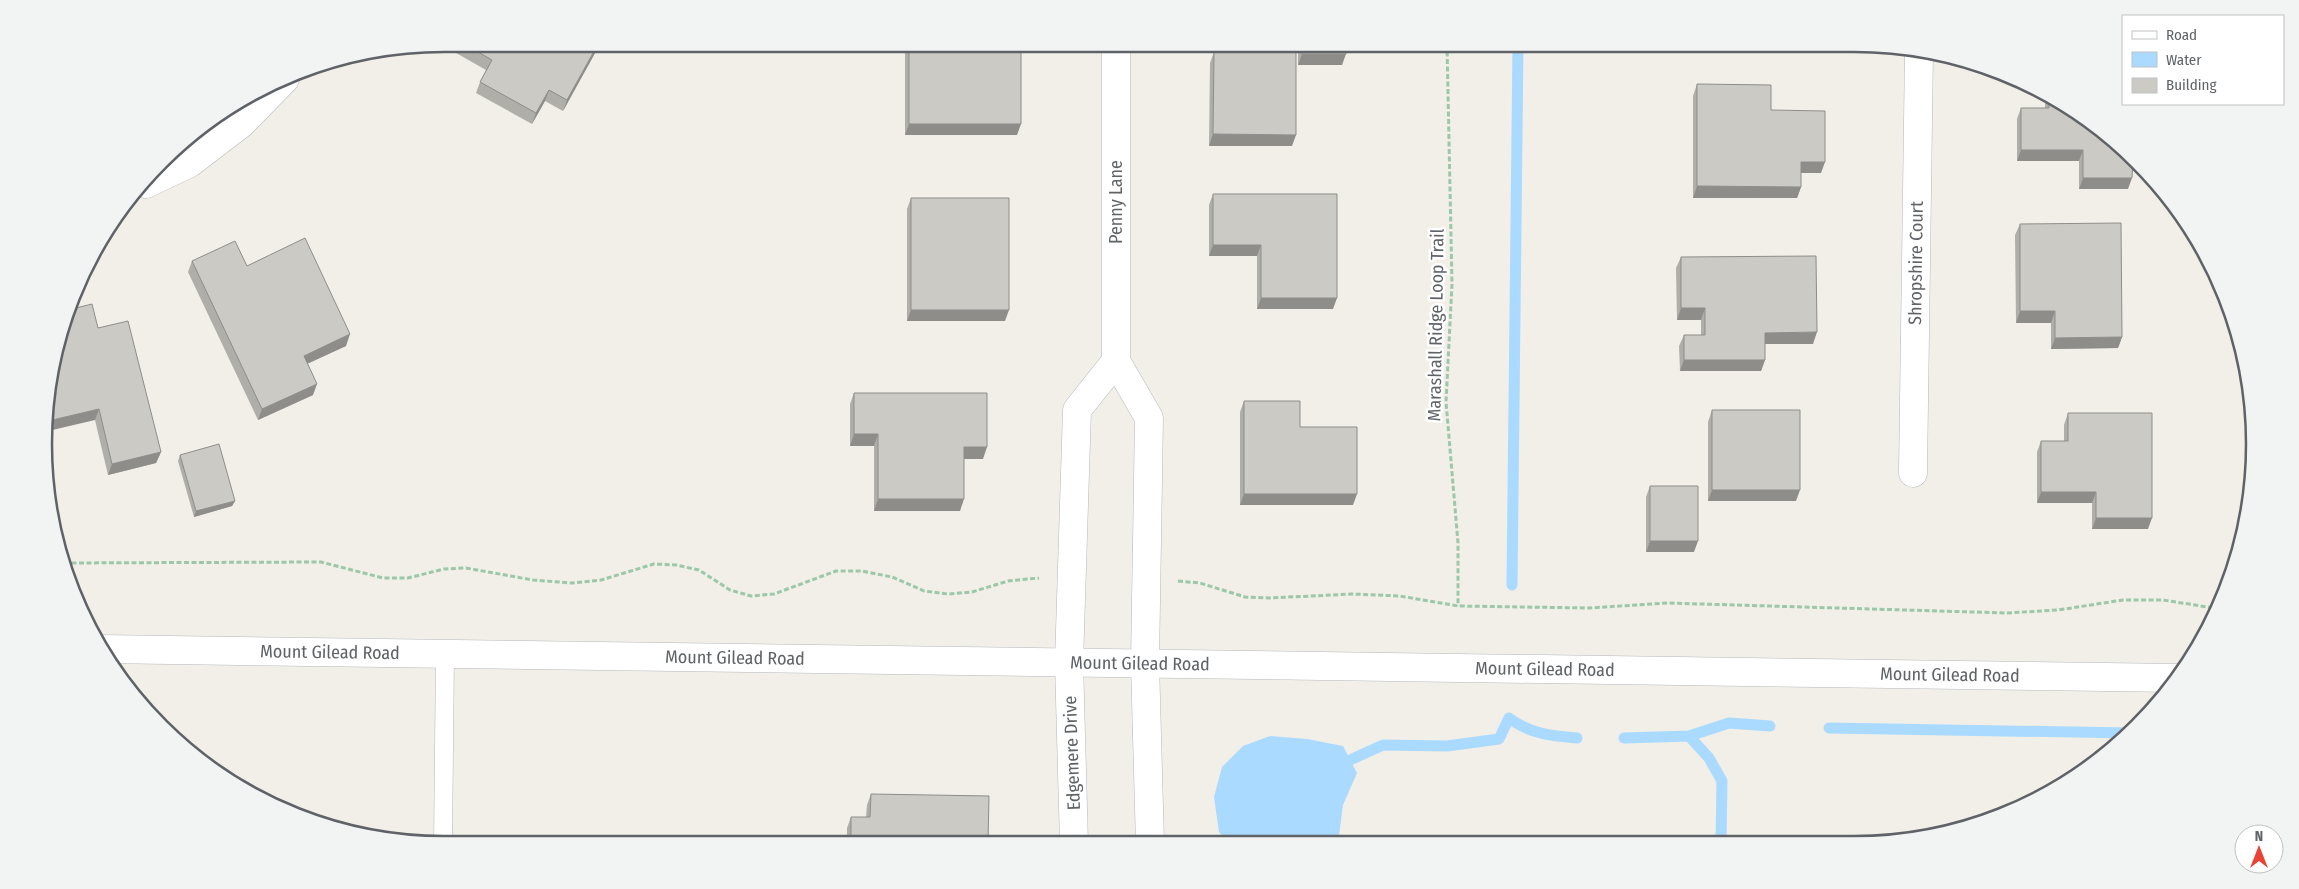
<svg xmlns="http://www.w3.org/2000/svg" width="2299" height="889" font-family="'Fira Sans Condensed',sans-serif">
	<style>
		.water { fill: #aadaff }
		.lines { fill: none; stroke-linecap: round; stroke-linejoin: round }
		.stream { stroke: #aadaff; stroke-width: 11 }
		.service-casing { stroke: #b5b8bc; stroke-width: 19 }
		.minor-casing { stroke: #b5b8bc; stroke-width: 29 }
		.tertiary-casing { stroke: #b5b8bc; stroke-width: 29 }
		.path { stroke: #9cc7a9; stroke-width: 3; stroke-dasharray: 5 2.5; stroke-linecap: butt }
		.service { stroke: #fff; stroke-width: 18 }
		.minor { stroke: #fff; stroke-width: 28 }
		.tertiary { stroke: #fff; stroke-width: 28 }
		.wall { fill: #afaea9 }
		.shaded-wall { fill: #8f8d8a }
		.building { fill: #cccac5; stroke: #8f8d8a }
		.labels { text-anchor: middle; stroke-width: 5; stroke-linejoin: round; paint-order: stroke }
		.street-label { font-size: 18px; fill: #5f6368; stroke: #fff }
		.rim { fill: none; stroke: #5f6368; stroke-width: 2.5 }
	</style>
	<rect width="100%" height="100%" fill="#f1efe8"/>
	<path class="water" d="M1270,736L1307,739L1343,746L1357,773L1343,805L1338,843H1229L1219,832L1214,797L1222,767L1243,746Z"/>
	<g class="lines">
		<path class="stream" d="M1512,585L1518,44
			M1829,728L2130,733
			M1689,736L1709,758L1722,781L1721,842
			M1624,738L1689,736L1729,723L1770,726
			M1350,760L1383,745L1447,746L1499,739L1509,718C1530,734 1552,736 1577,738"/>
		<defs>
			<path id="service" d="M443,845L445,653"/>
			<g id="minor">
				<path d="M1116,44V361L1149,418L1145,663L1150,844"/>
				<path d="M146,184L190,163L241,124L285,79"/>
				<path id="s1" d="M1913,473L1919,52"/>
				<path d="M1074,844L1069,662L1077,410L1116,361"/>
			</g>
			<g id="tertiary">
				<path id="s2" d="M101,649L2178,678"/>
			</g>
		</defs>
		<use href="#service" class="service-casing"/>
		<use href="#minor" class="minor-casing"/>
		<use href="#tertiary" class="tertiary-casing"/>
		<path class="path" d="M1447,44L1452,284L1446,402L1458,543V606
			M64,563L321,562L383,578H408L444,569L466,568L533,580L571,583L601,580L654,564L676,565L699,570L730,590L751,596L774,594L836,571H862L892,577L924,591L948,594L972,592L1008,581L1039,578
			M1178,581L1200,583L1245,597L1270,598L1352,594L1400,596L1458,606L1589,608L1667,603L2007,613L2058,610L2123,600H2163L2214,608"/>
		<use href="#service" class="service"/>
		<use href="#minor" class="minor"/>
		<use href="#tertiary" class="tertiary"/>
	</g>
	<path class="wall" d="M443,44H600L563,111L545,101L532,124L476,93L480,82L486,70L442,45Z
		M905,44H1021L1017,135H905Z
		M1298,44H1346L1342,65H1298Z
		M1214,52L1292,146H1209L1210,63Z
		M1697,84L1771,110L1821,173H1801V187L1797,198H1693V96Z
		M2045,93L2099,127L2128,189H2079V161H2017V119L2021,108H2045Z
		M1213,194L1333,309H1257V256H1209V205Z
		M911,198L1005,321H907V209Z
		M2020,224L2122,337L2118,348L2051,349V323H2016L2015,235Z
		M1681,257L1813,344H1765V360L1761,371H1680L1679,346L1684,335H1701V320H1677L1676,268Z
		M192,261L247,266L346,346L307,364L313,395L258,420L188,272Z
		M98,328L161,452L156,463L108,475L95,420Z
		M854,393L983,459H964L960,511H874V446H850V404Z
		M1244,401L1300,427L1353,505H1240V412Z
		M1712,410L1796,501H1708V422Z
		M2068,413L2148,529H2092V503H2037V452L2041,441H2064V425Z
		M180,455L235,501L232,506L194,517L178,461Z
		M1650,486L1694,552H1646V497Z
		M871,794L988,844H847V828L851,817H866L867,805Z"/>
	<path class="shaded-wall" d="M598,44H600L563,111L567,100Z
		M1302,54H1346L1342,65H1298Z
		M549,90L545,101L532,124L536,113Z
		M909,124H1021L1017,135H905Z
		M1213,134L1296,135L1292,146H1209Z
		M2021,150H2083L2079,161H2017Z
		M1801,162H1825L1821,173H1797Z
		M2083,178H2132L2128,189H2079Z
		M1697,186L1801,187L1797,198H1693Z
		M1213,245H1261L1257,256H1209Z
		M1261,298H1337L1333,309H1257Z
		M1681,308H1705L1701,320H1677Z
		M911,310H1009L1005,321H907Z
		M2020,311H2055L2051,323H2016Z
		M1817,332L1813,344H1761L1765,333Z
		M350,334L346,346L300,367L304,356Z
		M2122,337L2118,348L2051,349L2055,338Z
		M1684,360H1765L1761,371H1680Z
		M317,384L313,395L258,420L262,409Z
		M99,409L95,420L48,431V421Z
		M854,434H878L874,446H850Z
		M964,447H987L983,459H960Z
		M161,452L156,463L108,475L112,464Z
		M1712,490H1800L1796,501H1708Z
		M2041,492H2096L2092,503H2037Z
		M1244,494H1357L1353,505H1240Z
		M878,499H964L960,511H874Z
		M235,501L232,506L194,517L196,511Z
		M2096,518H2152L2148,529H2092Z
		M1650,541H1698L1694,552H1646Z"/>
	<path class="building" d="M464,44H598L567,100L549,90L536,113L480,82L492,60Z
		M909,44H1021V124H909Z
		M1302,44H1346V54H1302Z
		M1214,52H1296V135L1213,134Z
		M1697,84L1771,85V110L1825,111V162H1801V187L1697,186Z
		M2049,96L2099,127L2133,159L2132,178H2083V150H2021V108H2049Z
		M1213,194H1337V298H1261V245H1213Z
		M911,198H1009V310H911Z
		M2121,223L2122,337L2055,338V311H2020V224Z
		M305,238L350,334L304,356L317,384L262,409L192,261L235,241L247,266Z
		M1816,256L1817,332L1765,333V360H1684V335H1705V308H1681V257Z
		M92,304L98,328L128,321L161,452L112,464L99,409L48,421L47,392L65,316L68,310Z
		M854,393H987V447H964V499H878V434H854Z
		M1244,401H1300V427H1357V494H1244Z
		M1712,410H1800V490H1712Z
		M2068,413H2152V518H2096V492H2041V441H2068Z
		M219,444L235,501L196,511L180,455Z
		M1650,486H1698V541H1650Z
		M871,794L989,796L988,844H851V817H870Z"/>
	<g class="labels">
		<g class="street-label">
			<text transform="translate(1116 202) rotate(-90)" y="6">Penny Lane</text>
			<text dy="6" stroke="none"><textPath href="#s1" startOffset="210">Shropshire Court</textPath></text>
			<text transform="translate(1436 325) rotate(-89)" y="6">Marashall Ridge Loop Trail</text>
			<text dy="6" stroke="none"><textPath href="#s2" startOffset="229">Mount Gilead Road</textPath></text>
			<text dy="6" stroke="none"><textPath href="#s2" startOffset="634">Mount Gilead Road</textPath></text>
			<text dy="6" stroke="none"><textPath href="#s2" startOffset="1039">Mount Gilead Road</textPath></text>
			<text dy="6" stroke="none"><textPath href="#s2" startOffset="1444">Mount Gilead Road</textPath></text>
			<text dy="6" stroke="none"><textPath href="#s2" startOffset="1849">Mount Gilead Road</textPath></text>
			<text transform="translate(1072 753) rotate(-92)" y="6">Edgemere Drive</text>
		</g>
	</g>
	<path d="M0 0H2299V889H0ZM444 52H1854A392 392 0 0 1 2246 444V444A392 392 0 0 1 1854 836H444A392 392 0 0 1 52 444V444A392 392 0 0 1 444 52Z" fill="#f2f3f3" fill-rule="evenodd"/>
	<path class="rim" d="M444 52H1854A392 392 0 0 1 2246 444V444A392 392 0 0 1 1854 836H444A392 392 0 0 1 52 444V444A392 392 0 0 1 444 52Z"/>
	<rect x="2122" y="15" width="162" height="90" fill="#ffffff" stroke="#bfc1c3"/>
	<rect x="2132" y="31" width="25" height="8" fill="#ffffff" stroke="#bfc1c3"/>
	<text x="2166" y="40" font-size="15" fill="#5f6368">Road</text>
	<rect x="2132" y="52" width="25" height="15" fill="#aadaff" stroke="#bfc1c3"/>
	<text x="2166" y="65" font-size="15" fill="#5f6368">Water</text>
	<rect x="2132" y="78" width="25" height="15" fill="#cccac5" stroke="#bfc1c3"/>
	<text x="2166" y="90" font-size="15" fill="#5f6368">Building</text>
	<g transform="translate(2259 849)"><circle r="24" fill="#ffffff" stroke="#bfc1c3"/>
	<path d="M0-4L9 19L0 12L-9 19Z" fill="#ea4335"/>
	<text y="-8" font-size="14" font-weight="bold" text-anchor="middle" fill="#5f6368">N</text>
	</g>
</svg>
